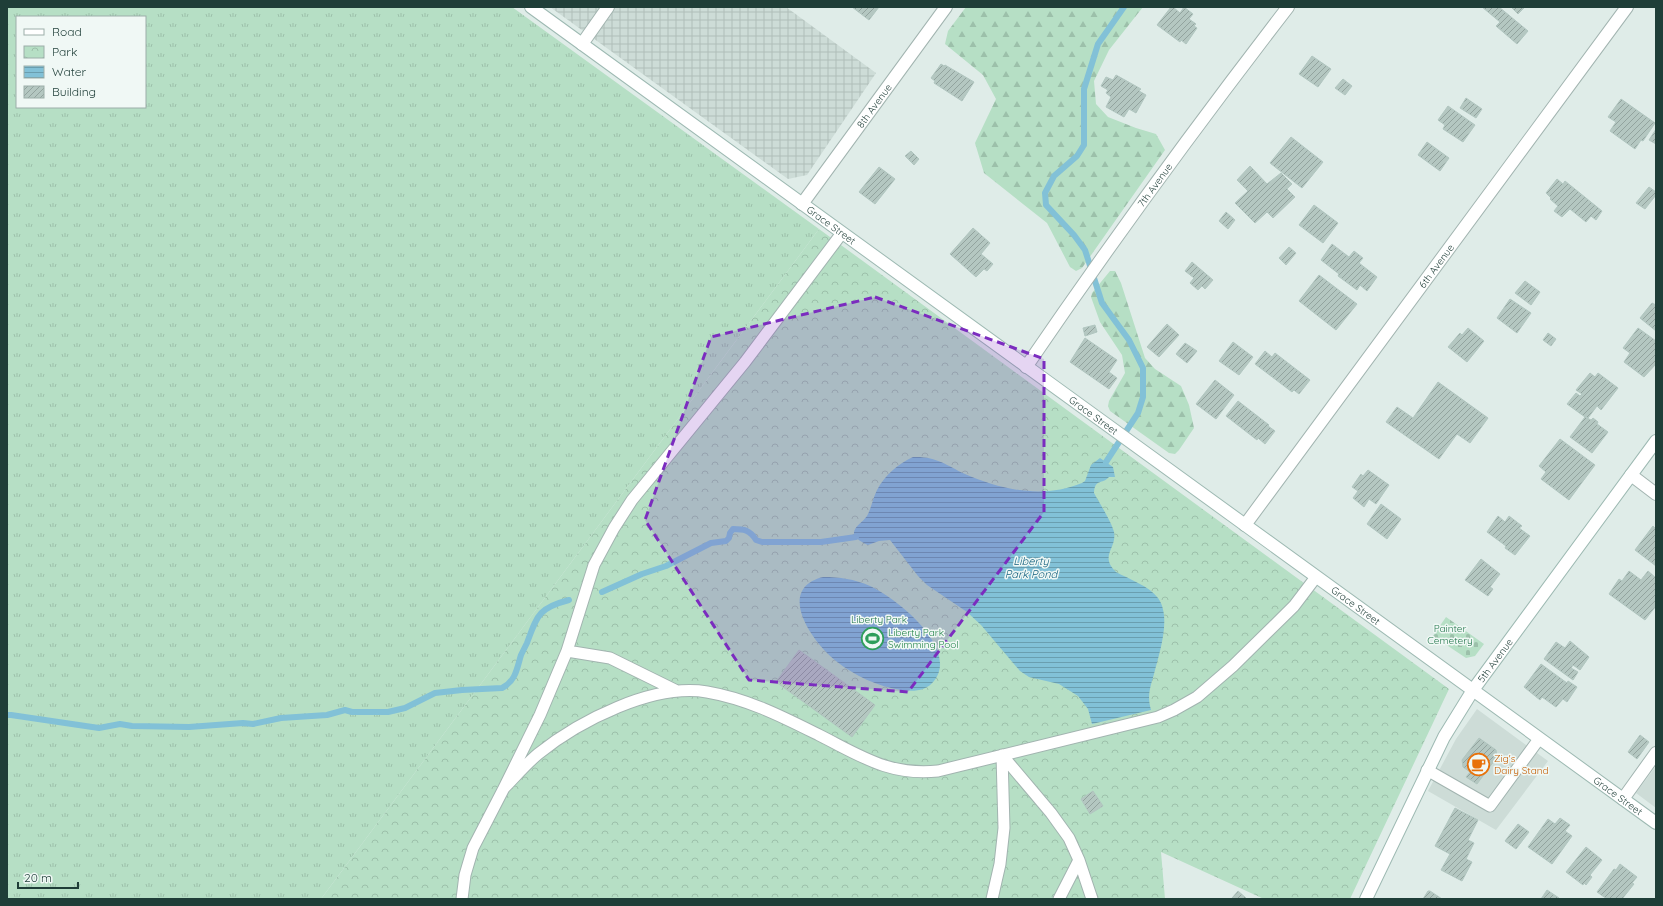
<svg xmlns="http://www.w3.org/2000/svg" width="1663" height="906" font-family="Quicksand,sans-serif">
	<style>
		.built { fill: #cddcd7 }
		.industrial { fill: url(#industrial-grid) }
		.grass { fill: url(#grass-tufts); fill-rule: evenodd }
		.forest { fill: url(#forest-firs) }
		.cemetery { fill: url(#cemetery-stones) }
		.park { fill: url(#park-crowns) }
		.water { fill: url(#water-rules) }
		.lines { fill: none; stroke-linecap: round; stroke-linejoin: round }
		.stream { stroke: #82c1d7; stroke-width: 6 }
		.building { fill: url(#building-hatch); stroke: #b1c6c0 }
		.lane-casing { stroke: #a2b4b0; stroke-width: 13 }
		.street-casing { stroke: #a2b4b0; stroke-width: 14 }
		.secondary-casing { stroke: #9db9b2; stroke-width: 14 }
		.lane { stroke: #fff; stroke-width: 11 }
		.street { stroke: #fff; stroke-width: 12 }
		.secondary { stroke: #fff; stroke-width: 12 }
		.marked { fill: #7b2cbf; fill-opacity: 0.2; stroke: #7b2cbf; stroke-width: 3; stroke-dasharray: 8 5; stroke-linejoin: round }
		.labels { text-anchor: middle; stroke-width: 3; stroke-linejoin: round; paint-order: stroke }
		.street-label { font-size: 10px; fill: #1f3e38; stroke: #f0f8f5 }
		.park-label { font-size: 10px; fill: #25784e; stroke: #f0f8f5 }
		.leisure-label { font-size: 10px; fill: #27864d; stroke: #f0f8f5; text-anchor: start }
		.food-label { font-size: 10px; fill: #c56008; stroke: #f0f8f5; text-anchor: start }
		.water-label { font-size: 11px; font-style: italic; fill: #14617f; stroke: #f0f8f5 }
	</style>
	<defs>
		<pattern id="industrial-grid" width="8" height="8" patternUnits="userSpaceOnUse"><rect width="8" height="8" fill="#cddcd7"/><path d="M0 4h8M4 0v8" fill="none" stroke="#b0beb9"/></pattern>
		<pattern id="grass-tufts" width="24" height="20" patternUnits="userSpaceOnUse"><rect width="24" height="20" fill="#b6dfc5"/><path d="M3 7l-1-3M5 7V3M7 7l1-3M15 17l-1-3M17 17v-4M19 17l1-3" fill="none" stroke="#9cc0aa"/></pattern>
		<pattern id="forest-firs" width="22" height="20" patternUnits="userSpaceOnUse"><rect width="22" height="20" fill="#b6dfc5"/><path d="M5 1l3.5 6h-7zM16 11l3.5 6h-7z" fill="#9cc0aa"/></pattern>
		<pattern id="cemetery-stones" width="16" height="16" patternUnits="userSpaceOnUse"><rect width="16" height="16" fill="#b6dfc5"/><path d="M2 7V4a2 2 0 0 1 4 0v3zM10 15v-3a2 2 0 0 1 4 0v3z" fill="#9cc0aa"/></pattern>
		<pattern id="park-crowns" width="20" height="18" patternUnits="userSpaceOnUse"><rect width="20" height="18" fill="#b6dfc5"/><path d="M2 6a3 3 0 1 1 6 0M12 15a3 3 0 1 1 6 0" fill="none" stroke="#9cc0aa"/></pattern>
		<pattern id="water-rules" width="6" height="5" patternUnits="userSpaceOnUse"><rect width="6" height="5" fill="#82c1d7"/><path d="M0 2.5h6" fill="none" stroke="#6a9eaf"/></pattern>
		<pattern id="building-hatch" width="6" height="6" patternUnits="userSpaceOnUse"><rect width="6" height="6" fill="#b4c7c1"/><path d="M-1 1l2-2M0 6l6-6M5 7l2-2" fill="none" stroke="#92a39e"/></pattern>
	</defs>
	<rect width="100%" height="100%" fill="#dfece8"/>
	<path class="built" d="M1477,709L1548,761L1496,830L1428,791L1456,739Z
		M1656,766V808L1636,793Z"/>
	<path class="industrial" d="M550,7H786L876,73L807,175L788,179Z"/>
	<path class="grass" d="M7,7H512L819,229L321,899H7ZM17,17H145V107H17Z"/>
	<path class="forest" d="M966,7H1143L1109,50L1094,81L1096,104L1108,117L1136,128L1156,134L1165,150L1082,268L1076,271L1070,267L1047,223L984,173L975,143L996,99L983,75L945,44L948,31Z
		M1110,271H1115L1121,283L1145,358L1155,369L1181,386L1189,405L1194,428L1179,450L1175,454L1169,453L1110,411L1108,406L1109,401L1125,373L1122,355L1100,322L1091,297L1092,293Z"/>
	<path class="cemetery" d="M1446,617L1484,644L1475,656L1466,658L1433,636Z"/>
	<path class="park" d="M819,229L1449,689L1350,899H1264L1161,852L1165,899H321Z"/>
	<path class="water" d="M913,457C936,456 946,465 965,474C1002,490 1043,499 1082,483L1085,481L1091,465L1100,458L1113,467L1115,477H1109C1102,485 1095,478 1094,493C1099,502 1112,523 1114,532C1117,549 1099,555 1116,572C1129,579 1149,586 1158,598C1172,617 1159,654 1154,674C1150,688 1147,696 1151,710L1092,724L1088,709L1078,696L1059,684L1029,677L1020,671L981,625L967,612L927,585L918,576L890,540L879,541L868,545C864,543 855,539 854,534C853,527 863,522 867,516C871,509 873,498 877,490C885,475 898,464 913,457Z
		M823,577C840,577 854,579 870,586C896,598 960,648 934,681C926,691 914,692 901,690C877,686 855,676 836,661C812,642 775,589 823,577Z"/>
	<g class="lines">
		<path class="stream" d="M1106,462L1138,413L1143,397V368L1129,340L1102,303L1085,250L1074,235L1046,205L1045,193L1054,176L1077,156L1084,145V89L1098,44L1124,7
			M602,592L642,574L666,566L711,543L726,541L729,538L730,533L733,529C744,529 750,530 756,540L762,542H821L856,537
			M7,715H11L99,728L120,724L132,726L189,727L243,723L253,724L281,718L327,715L345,710L352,712H388L405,708L435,693L462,690L502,688C516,681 517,668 521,655C523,651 525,647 527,643C537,616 538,608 569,600"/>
	</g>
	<path class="building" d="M852,7H879L869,20Z
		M1171,7H1173L1180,13L1184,7L1193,14L1189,19L1196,24L1194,26L1197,28L1186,44L1181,40L1180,42L1157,25Z
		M1482,7H1499L1528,31L1517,44L1496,26L1500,22Z
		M1511,7H1525L1518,14Z
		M1312,56L1331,69L1318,87L1299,74Z
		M941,64L944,66L945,65L974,82L962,101L934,83L935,81L931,78Z
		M1116,75L1141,89L1139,91L1146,95L1136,113L1129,109L1124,117L1106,107L1111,97L1106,93L1108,90L1101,86L1106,77L1113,80Z
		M1343,79L1352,86L1345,95L1335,88Z
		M1466,98L1482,109L1476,118L1460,108Z
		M1621,99L1655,123L1643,141L1641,140L1635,149L1610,131L1616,122L1608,117Z
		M1448,106L1475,125L1463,142L1443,129L1445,125L1438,120Z
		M1656,129V144L1649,140Z
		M1291,137L1323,162L1302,188L1270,163Z
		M1427,142L1449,158L1440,171L1418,155Z
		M911,151L919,159L914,165L905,156Z
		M1250,166L1267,184L1281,173L1292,184L1287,189L1295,197L1273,218L1267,212L1255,223L1235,203L1248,191L1237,180Z
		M879,167L895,179L875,204L859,192Z
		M1557,179L1563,184L1565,181L1602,211L1596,220L1591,216L1586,222L1570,209L1562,217L1554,211L1558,206L1550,199L1551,198L1546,193Z
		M1649,187L1656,192V195L1645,209L1636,203Z
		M1314,205L1338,223L1323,243L1299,225Z
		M1226,212L1235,220L1228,229L1219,221Z
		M973,228L990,243L981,254L993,264L987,271L984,269L976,277L950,254Z
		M1332,244L1349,257L1354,251L1363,258L1359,263L1377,277L1367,291L1360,285L1357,290L1338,276L1339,274L1321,260Z
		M1289,247L1296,253L1286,265L1279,258Z
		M1192,262L1213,280L1205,289L1202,286L1198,290L1190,283L1194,278L1185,271Z
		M1319,275L1357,304L1336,330L1299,301Z
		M1525,281L1540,292L1531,305L1515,293Z
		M1510,299L1531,313L1517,333L1497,318Z
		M1652,303L1656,305V331L1640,318Z
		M1167,324L1179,335L1159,357L1147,347Z
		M1095,325L1097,332L1085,336L1083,328Z
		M1468,328L1484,341L1467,362L1448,347L1460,333L1462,335Z
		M1638,328L1656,341V364L1644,377L1624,362L1630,353L1623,348Z
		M1548,333L1556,339L1551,346L1543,340Z
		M1085,338L1117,360L1109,372L1117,378L1109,389L1070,362Z
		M1233,342L1253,357L1239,375L1219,361Z
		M1185,343L1197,351L1187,363L1176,354Z
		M1265,351L1272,357L1275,353L1310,380L1299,394L1294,390L1292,392L1255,364Z
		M1590,373L1595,377L1598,373L1618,388L1601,410L1597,406L1588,418L1585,417L1567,404L1576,393L1580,396L1582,394L1576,390Z
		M1215,380L1234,395L1216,419L1196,404Z
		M1438,382L1488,418L1470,443L1457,434L1439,459L1386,422L1397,407L1413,418Z
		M1238,401L1269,425L1268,426L1275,431L1265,444L1258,438L1257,440L1226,416Z
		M1585,417L1591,420L1593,418L1598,422L1597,424L1608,432L1592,453L1570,437Z
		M1560,439L1595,465L1569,500L1541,479L1546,472L1539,466Z
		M1368,470L1389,485L1376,504L1369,499L1364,507L1353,498L1358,491L1352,487L1361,474L1363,476Z
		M1381,504L1401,519L1387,539L1367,524Z
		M1498,516L1505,522L1509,516L1522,526L1519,528L1530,536L1515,555L1505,548L1506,546L1487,532Z
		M1653,526L1656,529V566L1635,550Z
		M1481,559L1500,574L1490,587L1493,589L1488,596L1465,580Z
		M1629,571L1641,580L1648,571L1656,578V606L1645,620L1609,594L1619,579L1622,581Z
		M1570,641L1589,657L1580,670L1573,665L1571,668L1578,672L1573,680L1544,659L1556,642L1565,648Z
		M799,650L875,705L852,737L776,682Z
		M1541,664L1567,683L1568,681L1577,687L1567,702L1563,699L1556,707L1542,697L1540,700L1524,687Z
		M1640,735L1649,742L1637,759L1628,752Z
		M1479,738L1496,750L1497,757L1477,784L1466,777L1470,772L1463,767L1462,760Z
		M1093,791L1103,806L1090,814L1081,799Z
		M1455,808L1478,820L1468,840L1474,843L1466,859L1472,862L1462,881L1441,870L1450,854L1435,846Z
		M1560,818L1570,825L1565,831L1572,836L1552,864L1528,847L1548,819L1555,824Z
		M1518,824L1529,832L1516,849L1505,841Z
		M1586,847L1602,860L1590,875L1592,877L1586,885L1584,883L1583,885L1566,872Z
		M1620,864L1637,877L1632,883L1634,884L1622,899H1607L1597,892L1614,869L1616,870Z
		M1547,890L1559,898L1558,899H1541Z
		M1238,891L1246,898L1245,899L1232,898Z
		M1428,891H1430L1442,899H1423Z"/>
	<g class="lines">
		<defs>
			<path id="lane" d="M567,651L610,658L677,691
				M1002,755L1051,813L1069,838L1079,860
				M1427,770L1490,806L1539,739
				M504,788C515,777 526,764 538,754C579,721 653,683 707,692C748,699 783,717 819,735C861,756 889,776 938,771L1158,717L1174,710L1197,697L1233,666L1294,606L1316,577
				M462,899L465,875L473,848L504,788L540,715L567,651L594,565L614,528L632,500L745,362L842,233
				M992,899L1000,864L1004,828L1002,755
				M1059,899L1079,860L1092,899"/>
			<g id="street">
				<path d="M582,44L608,7"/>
				<path id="s1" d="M802,204L946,7"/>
				<path id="s2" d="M1026,367C1110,244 1197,125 1288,7"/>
				<path d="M1631,475L1656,494"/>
				<path id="s3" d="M1245,525L1627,7"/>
				<path d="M1623,799L1656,753"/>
			</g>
			<g id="secondary">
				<path id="s4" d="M531,7L1656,823"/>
				<path id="s5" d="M1366,899L1444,737L1473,690L1656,441"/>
			</g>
		</defs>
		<use href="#lane" class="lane-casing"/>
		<use href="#street" class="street-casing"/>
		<use href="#secondary" class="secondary-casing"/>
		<use href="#lane" class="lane"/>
		<use href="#street" class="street"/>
		<use href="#secondary" class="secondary"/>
	</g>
	<path class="marked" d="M875,297L1044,359V512L908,692L749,680L645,520L711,337Z"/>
	<defs>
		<symbol id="stadium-ring" viewBox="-11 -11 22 22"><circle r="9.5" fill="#f0f8f5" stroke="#2e9e5b" stroke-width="1.5"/><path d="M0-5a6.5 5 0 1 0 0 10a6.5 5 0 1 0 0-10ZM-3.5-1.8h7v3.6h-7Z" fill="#2e9e5b"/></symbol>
		<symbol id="cafe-ring" viewBox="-11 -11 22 22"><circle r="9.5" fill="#f0f8f5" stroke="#e8710a" stroke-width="1.5"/><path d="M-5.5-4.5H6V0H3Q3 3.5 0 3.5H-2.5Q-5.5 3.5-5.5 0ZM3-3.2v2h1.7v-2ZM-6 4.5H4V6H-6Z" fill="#e8710a"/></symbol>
	</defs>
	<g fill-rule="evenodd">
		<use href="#stadium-ring" x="860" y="626" width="25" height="25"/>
		<use href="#cafe-ring" x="1466" y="752" width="25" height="25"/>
	</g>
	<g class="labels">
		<g class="street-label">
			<text dy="4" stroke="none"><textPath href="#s1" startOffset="122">8th Avenue</textPath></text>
			<text dy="4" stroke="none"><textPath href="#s2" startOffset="223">7th Avenue</textPath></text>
			<text dy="4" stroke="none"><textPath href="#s4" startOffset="371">Grace Street</textPath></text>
			<text dy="4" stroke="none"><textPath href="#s3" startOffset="322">6th Avenue</textPath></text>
			<text dy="4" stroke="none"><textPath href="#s4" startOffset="695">Grace Street</textPath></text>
			<text dy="4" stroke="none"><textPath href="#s4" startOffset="1019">Grace Street</textPath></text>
			<text dy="4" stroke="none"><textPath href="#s5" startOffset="272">5th Avenue</textPath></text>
			<text dy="4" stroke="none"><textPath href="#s4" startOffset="1343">Grace Street</textPath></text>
		</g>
		<g class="park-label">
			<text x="879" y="623">Liberty Park</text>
			<text x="1450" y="632">Painter<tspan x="1450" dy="12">Cemetery</tspan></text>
		</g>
		<g class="leisure-label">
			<text x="888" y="636">Liberty Park<tspan x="888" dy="12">Swimming Pool</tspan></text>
		</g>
		<g class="food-label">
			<text x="1494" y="762">Zig's<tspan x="1494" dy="12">Dairy Stand</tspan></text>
		</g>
		<g class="water-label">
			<text x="1031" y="565">Liberty<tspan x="1031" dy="13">Park Pond</tspan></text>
		</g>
	</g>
	<rect width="1663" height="906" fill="none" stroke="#1f3e38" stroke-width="16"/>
	<rect x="16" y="16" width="130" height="92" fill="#f0f8f5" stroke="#9caea9"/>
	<rect x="24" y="29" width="20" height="6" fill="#ffffff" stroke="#9caea9"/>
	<text x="52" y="36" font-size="12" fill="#1f3e38">Road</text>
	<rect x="24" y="46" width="20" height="12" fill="url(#park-crowns)" stroke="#9caea9"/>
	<text x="52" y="56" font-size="12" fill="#1f3e38">Park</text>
	<rect x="24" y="66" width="20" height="12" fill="url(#water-rules)" stroke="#9caea9"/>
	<text x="52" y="76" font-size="12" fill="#1f3e38">Water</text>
	<rect x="24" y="86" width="20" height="12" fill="url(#building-hatch)" stroke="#9caea9"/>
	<text x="52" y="96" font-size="12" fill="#1f3e38">Building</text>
	<path d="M18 882v6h60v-6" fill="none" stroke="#1f3e38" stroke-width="2"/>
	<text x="24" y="882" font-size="12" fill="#1f3e38" stroke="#f0f8f5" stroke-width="3" paint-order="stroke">20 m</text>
</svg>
